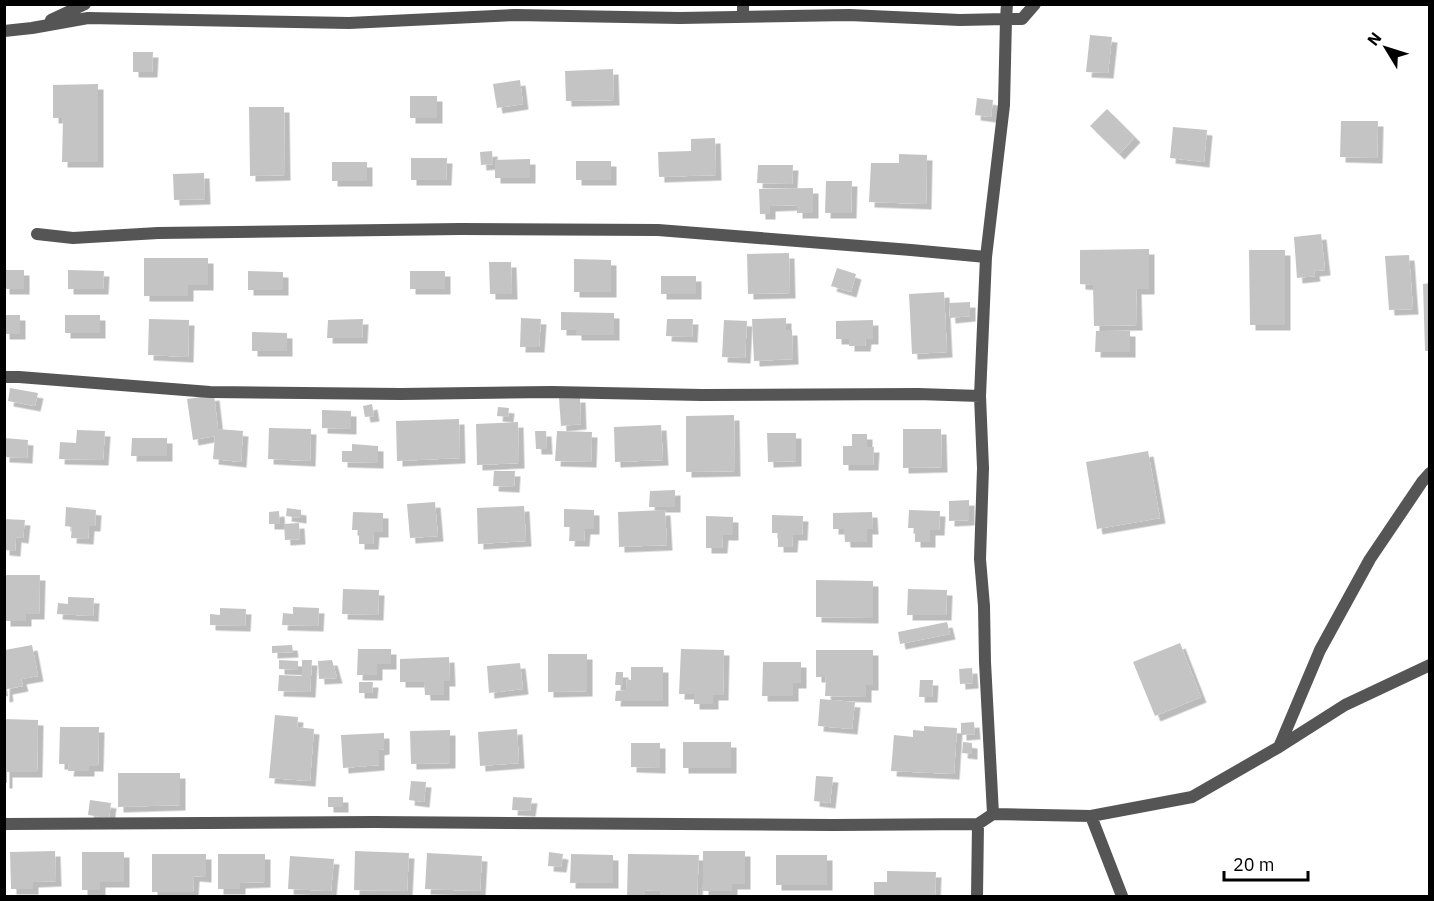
<svg xmlns="http://www.w3.org/2000/svg" width="1434" height="901" font-family="'IBM Plex Sans',sans-serif">
	<style>
		.building { fill: #c4c4c4; filter: url(#shadow) }
		.lines { fill: none; stroke-linecap: round; stroke-linejoin: round }
		.street { stroke: #555; stroke-width: 12 }
	</style>
	<defs>
		<filter id="shadow"><feDropShadow dx="5.5" dy="5.5" stdDeviation="0" flood-color="#0004"/></filter>
	</defs>
	<rect width="100%" height="100%" fill="#fff"/>
	<path class="building" d="M1090,35L1112,37L1108,73L1086,72Z
		M133,52H153L152,72H133Z
		M613,69L614,100L566,101L565,71Z
		M520,80L523,104L497,108L493,84Z
		M98,84V162H62L63,118H53V85Z
		M410,96H437V118H410Z
		M977,98L993,100L991,117L975,115Z
		M249,107H284L285,175L250,176Z
		M1107,109L1135,137L1119,154L1090,126Z
		M1341,121H1378L1377,158L1340,157Z
		M1173,127L1207,130L1204,162L1170,158Z
		M715,138L716,175L659,177L658,152L691,151V139Z
		M492,151L493,164L481,165L480,152Z
		M899,154L927,155L926,204L869,202L871,163H899Z
		M411,158H447L446,180H411Z
		M530,159V178H495V160Z
		M576,161H611V180H576Z
		M332,162H367V181H332Z
		M758,165H793L792,184L757,183Z
		M204,173L205,199L174,200L173,174Z
		M826,181H852L851,213H825Z
		M813,188V213H797V205L770,206V214H760L759,189Z
		M1321,234L1325,270L1314,271L1315,276L1297,278L1294,237Z
		M1149,249V289H1136L1137,325L1094,326L1093,285L1080,284V250Z
		M1249,250H1285V325H1250Z
		M789,253L790,293L748,294L747,254Z
		M1409,255L1413,309L1389,310L1385,256Z
		M144,258H208V285H188V296H144Z
		M574,259L611,260V292H574Z
		M489,262H511L512,294H490Z
		M837,268L856,274L851,292L831,286Z
		M4,270H24V289H4Z
		M68,270L104,271L103,289H68Z
		M248,271L283,272V290H248Z
		M410,271H445V289H410Z
		M661,276H696V294H661Z
		M1430,283V351H1425L1423,284Z
		M944,292L947,352L912,354L909,294Z
		M970,302V316L950,318L949,303Z
		M561,312L614,313V335H576V330H561Z
		M4,315H20V334H4Z
		M65,315H100V333H65Z
		M521,318L541,319L539,347H520Z
		M786,318V330H792L793,359L754,361L752,319Z
		M149,319L189,320L188,357L148,355Z
		M363,319L362,338H327L328,320Z
		M667,319H693L692,337L666,336Z
		M724,320L747,321L745,358L722,357Z
		M873,320V339H866L865,346H849V339H836V321Z
		M1096,331H1130V352H1095Z
		M252,332L287,333V351H252Z
		M10,388L38,393L35,406L8,401Z
		M214,395L218,429L243,431L241,462L213,459L215,436L193,440L187,399Z
		M580,397L581,424L561,426L559,398Z
		M372,404L374,416L365,417L363,406Z
		M498,407L509,408L508,417L497,416Z
		M322,410L351,411V429L322,428Z
		M734,415L735,471L686,472V416Z
		M459,419L460,458L397,461L396,421Z
		M518,422L519,463L477,465L476,424Z
		M661,425L663,460L615,462L614,427Z
		M269,428L311,429L310,461L268,459Z
		M903,429H941L942,467L903,468Z
		M77,430L105,431L103,460L59,459L60,442L76,443Z
		M535,431H546L547,449H536Z
		M557,431L592,432L591,462L555,461Z
		M767,433H796V461L768,462Z
		M852,434H867V447H874L873,465H843V446H852Z
		M4,438L28,440L27,458L4,457Z
		M132,438H167V456H131Z
		M352,444L378,446V463L342,462V451H352Z
		M1148,451L1160,518L1097,529L1086,462Z
		M494,471H515L514,487L493,486Z
		M675,490V507H649L650,491Z
		M969,500V520L949,521V501Z
		M435,502L438,536L410,538L407,504Z
		M524,506L526,541L478,544L477,508Z
		M66,507L96,510L95,526H89L88,539L71,538L72,527L65,526Z
		M287,508L301,510V518L286,516Z
		M564,509L594,510V529H585L584,541H569L570,527H564Z
		M665,510L667,545L619,547L618,512Z
		M909,510L940,511L939,530H930V542H915V528H908Z
		M279,511L280,524H269V512Z
		M353,512L383,513V532H374L373,544H359V530H352Z
		M872,512L873,529H867V542H845L844,529H833V513Z
		M772,515L803,516L802,535H793L792,547H778V533H772Z
		M706,516L733,517V535H723L722,548H706Z
		M4,519L25,520L23,538L16,537L15,551L4,550Z
		M299,523L300,539L285,540L284,524Z
		M4,575H40L39,614H26V621H5Z
		M816,580L873,581V618L816,617Z
		M343,589L379,590L378,615L342,614Z
		M908,589L947,590L946,615H907Z
		M68,597L94,598L93,616L57,614L58,603L68,604Z
		M293,607L319,608L318,626L282,625L283,613L293,614Z
		M220,608L246,609L245,626L210,625V614L220,615Z
		M947,622L950,634L900,644L898,632Z
		M1180,643L1201,697L1155,716L1133,662Z
		M32,645L38,676L21,679L23,686L7,689L8,696L4,697L5,650Z
		M292,645L293,652L272,653V646Z
		M358,649H391V664H377V675H357Z
		M681,649L724,650L723,695H713V704H694V694H679Z
		M816,650H873V685H866V697L825,696L826,677H816Z
		M548,654H587V691L548,692Z
		M449,657L450,681H444V695H425L424,682H400V659Z
		M279,660L298,661V670L279,669Z
		M302,660H312L310,692L278,691L279,675L302,676Z
		M332,660L337,678L319,679L318,661Z
		M763,662H801V683H793V696H762Z
		M520,663L523,689L489,693L487,666Z
		M631,667H663V701H615L616,691L626,690L627,679L631,680Z
		M972,668L973,683L960,684L959,669Z
		M616,672H623V685H615Z
		M920,680H933L932,697H919Z
		M359,682H373L372,693H359Z
		M820,699L855,702L852,729L818,726Z
		M275,715L298,717L297,727L314,729L310,781L269,778Z
		M4,719L38,720L37,772H7V783H4Z
		M974,722L975,734L961,735V723Z
		M924,726L957,728L954,774L891,771L894,735L913,737V730L924,731Z
		M60,727H99L98,766H89V771H68L69,764H59Z
		M517,729L519,763L480,766L478,732Z
		M450,730V763L411,764L410,731Z
		M384,733V749L379,750V765L343,768L341,735Z
		M683,742H731V768H683Z
		M963,742L972,743V754L962,753Z
		M631,743H660V768L631,767Z
		M118,773H180V805L118,807Z
		M816,776L833,777L830,803L814,801Z
		M411,781L426,782L424,802L409,800Z
		M328,797H343V807H328Z
		M513,797L532,798L530,811L512,810Z
		M90,800L111,803L109,818L88,815Z
		M55,851L56,881L33,882V889H11L10,852Z
		M355,851L409,853L407,891L354,890Z
		M703,851H745V884H732V891H703Z
		M82,852H124V882H100V890H82Z
		M549,852L563,854L561,867L548,866Z
		M427,853L482,856L480,891L425,889Z
		M152,854H206V877L194,876L193,892H152Z
		M218,854H265V882L240,883V889H218Z
		M571,854L613,855V883H570Z
		M628,854L699,855L697,896H660V891L645,890V896H627Z
		M776,855H827V885H776Z
		M290,856L334,859L331,891L288,889Z
		M887,871L936,872L935,896H874V882H887Z"/>
	<g class="lines">
		<path class="street" d="M743,4V17
			M51,20L85,4
			M4,31L32,28L88,18L349,23L515,15L680,18L849,15L960,20L1006,19L1007,4
			M37,234L73,238L158,233L460,229L658,230L911,250L986,257
			M4,377H19L210,392L401,394L552,392L702,395L918,394L980,396
			M1279,747L1320,650L1370,559L1422,482L1430,473
			M993,814L985,662L984,606L980,559L983,468L980,396L986,257L1004,105L1006,19H1022L1035,4
			M1091,816L1122,896
			M4,824L374,822L833,825L978,824
			M977,896L978,824L993,814L1091,816L1192,797L1279,747L1345,705L1430,665"/>
	</g>
	<rect width="1434" height="901" fill="none" stroke="#000000" stroke-width="12"/>
	<g transform="translate(1386 48) rotate(308)" stroke="#ffffff" stroke-width="4.5" paint-order="stroke">
	<path d="M0-4.5L10 22L0 15L-10 22Z" fill="#000000"/>
	<text y="-9" font-size="16" font-weight="bold" text-anchor="middle" fill="#000000">N</text>
	</g>
	<path d="M1224 871v9h84v-9" fill="none" stroke="#000000" stroke-width="3"/>
	<text x="1233" y="871" font-size="18" fill="#000000" stroke="#ffffff" stroke-width="4.5" paint-order="stroke">20 m</text>
</svg>
